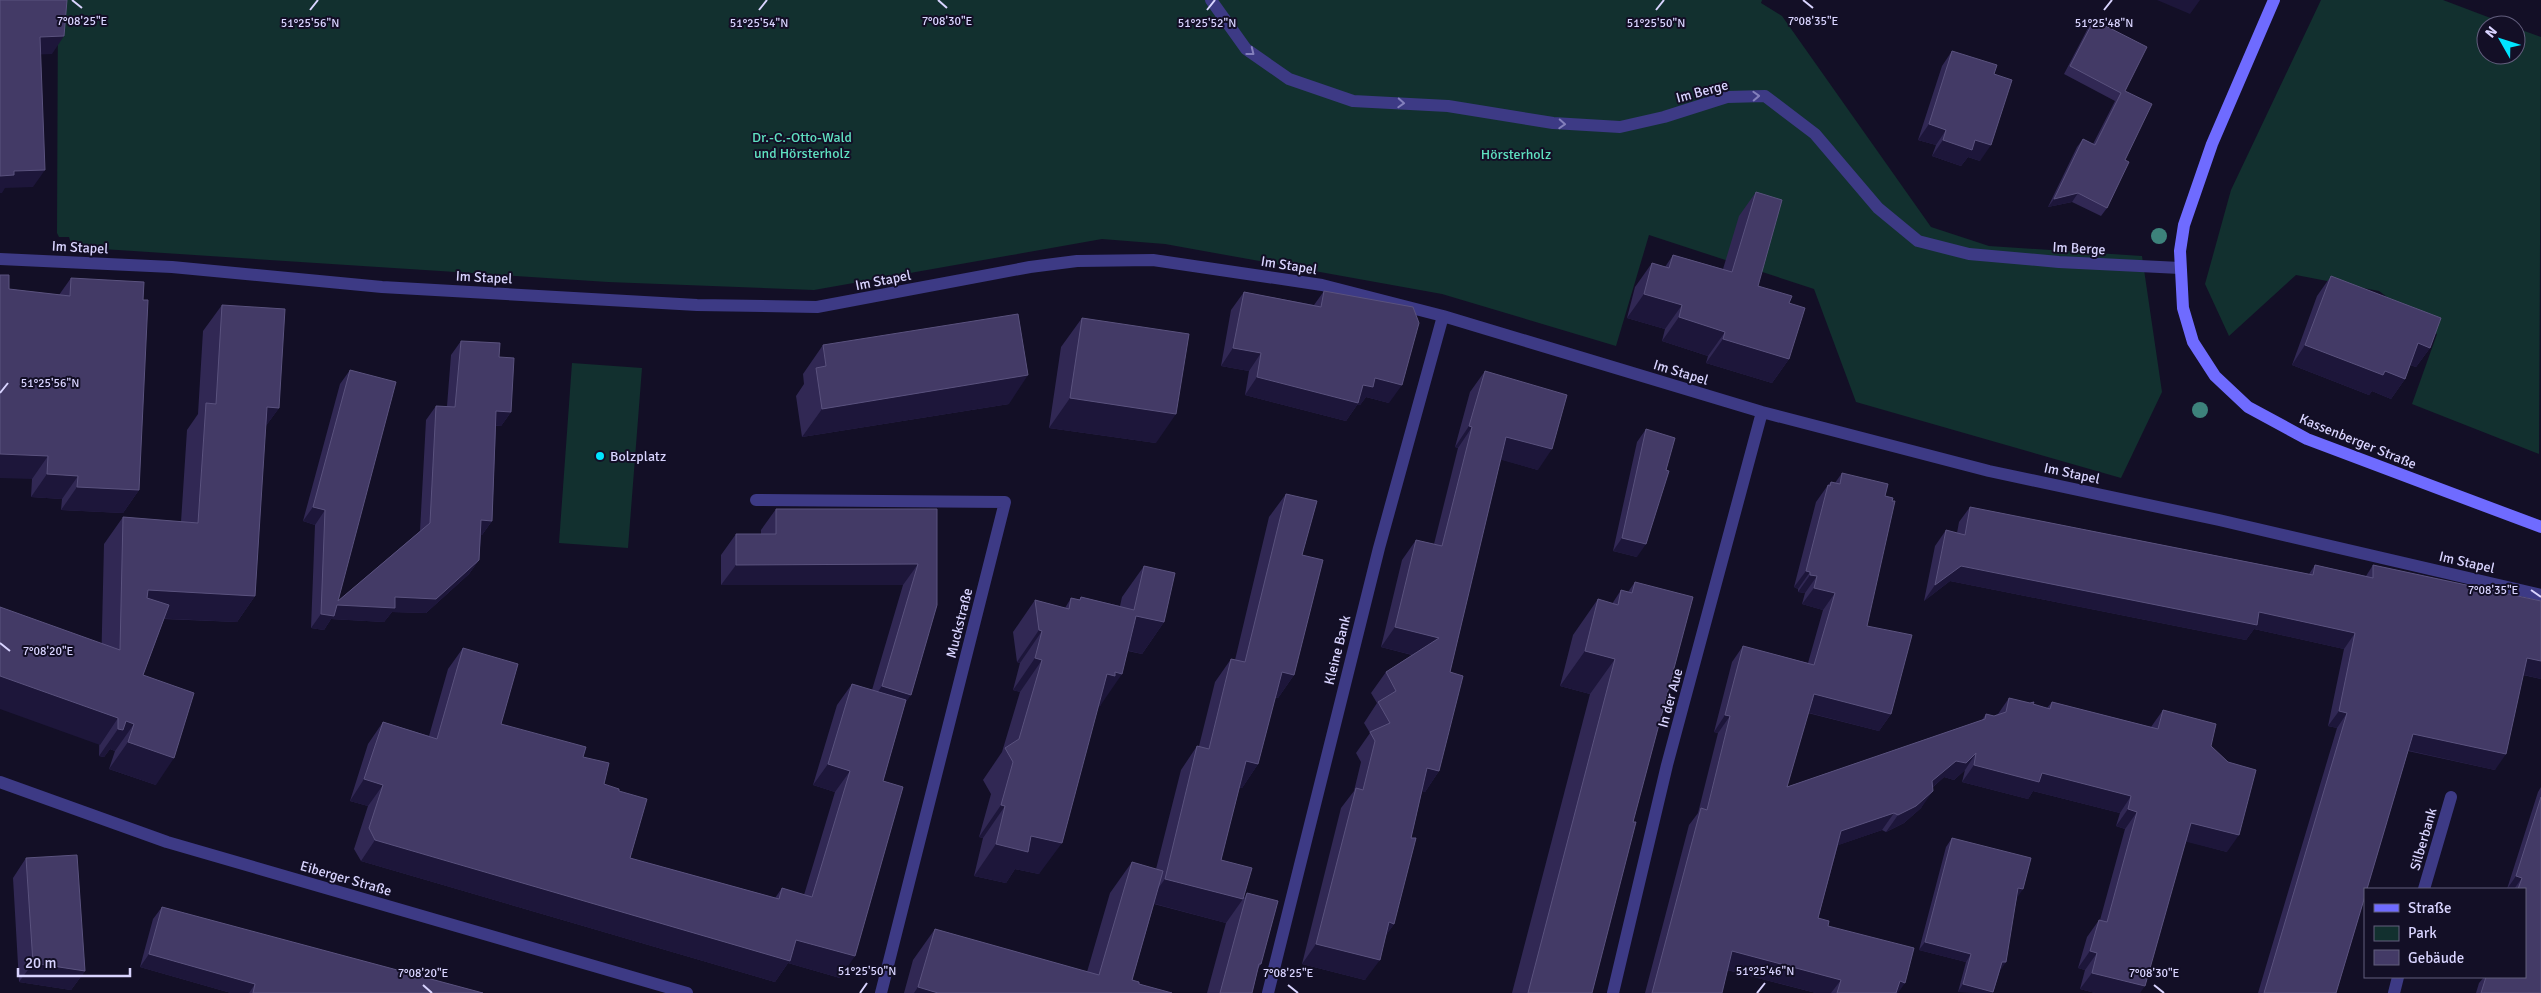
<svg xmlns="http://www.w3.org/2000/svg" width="2541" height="993" font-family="Signika,sans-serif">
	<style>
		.green { fill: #12302f }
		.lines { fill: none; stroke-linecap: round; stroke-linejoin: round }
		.street { stroke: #3d3a85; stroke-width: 12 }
		.secondary { stroke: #6f6bff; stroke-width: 12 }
		.tree { fill: #3d827b }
		.wall { fill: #312854 }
		.shaded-wall { fill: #1d163a }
		.building { fill: #433a66; stroke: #5a527e }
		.oneway { stroke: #837fbc }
		.ticks { fill: none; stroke: #d9d4ff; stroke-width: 2 }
		.poi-dot { fill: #00e5ff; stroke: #130f26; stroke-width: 2 }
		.labels { text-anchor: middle; stroke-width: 4; stroke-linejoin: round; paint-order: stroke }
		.street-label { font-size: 14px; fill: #d9d4ff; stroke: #130f26 }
		.park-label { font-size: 14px; fill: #5fe0c0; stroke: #130f26 }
		.poi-label { font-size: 14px; fill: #d9d4ff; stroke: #130f26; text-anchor: start }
		.ticks-label { font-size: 12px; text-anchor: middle; fill: #d9d4ff; stroke: #130f26; stroke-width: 4; stroke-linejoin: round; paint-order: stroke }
	</style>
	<rect width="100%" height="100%" fill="#130f26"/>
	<path class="green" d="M58,0H1762L1761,3L1782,16L1931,227L1989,246L2142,256L2162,392L2121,478L1856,402L1814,289L1649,235L1616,346L1442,294L1165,244L1102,239L814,290L608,282L72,247L69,237H59L57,233Z
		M2321,0H2443L2509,25H2486V55H2516V28L2541,37L2539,454L2412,404L2437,334L2379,291L2296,275L2229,336L2205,284L2231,190Z
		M572,363L642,368L628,548L559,543Z"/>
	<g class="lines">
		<path class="street" d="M1211,0L1246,49L1289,79L1353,101L1448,106L1553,123L1620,127L1664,117L1727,97L1765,96L1815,134L1878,208L1918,241L1969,254L2059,262L2180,268
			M0,259L172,267L382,287L697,305L817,307L1030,267L1077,261L1153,260L1322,285L1443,316L1762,412L1989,471L2219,520L2541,595
			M756,500L1005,502L881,993
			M0,782L167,842L687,993
			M2424,889L2451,797
			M1268,993L1379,548L1443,316
			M1613,993L1667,765L1762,412
			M2394,993L2398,977"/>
		<path class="secondary" d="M2274,0L2212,144L2184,225L2180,251L2183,308L2193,342L2215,376L2248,407L2307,439L2541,527"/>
	</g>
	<g class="tree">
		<circle cx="2159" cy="236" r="8"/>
		<circle cx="2200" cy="410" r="8"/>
	</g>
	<path class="wall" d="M2094,20L2125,91V160L2107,208L2101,216L2072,202L2048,207L2077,147L2083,139L2093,144L2115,101L2064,74L2088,28Z
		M1952,51L1994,74L1980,161L1968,157L1961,166L1932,156L1936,145L1918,140L1942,66Z
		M1756,192L1758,286L1789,303V359L1772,383L1706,363L1708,356L1662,341L1665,329L1627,318L1635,287L1652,263L1665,267L1673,255L1723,269L1739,216Z
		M2331,276L2430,348L2416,367L2410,365L2405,379L2391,399L2372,391L2369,395L2292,365L2317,296Z
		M71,278L143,300L139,490L123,513L61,510L62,499L31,497L32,479L9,289L59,295Z
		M1324,291L1389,403L1366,397L1360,405H1357L1346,421L1245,395L1249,371L1221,366L1231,310L1244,292L1314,305Z
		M222,305L279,408L265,427L255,596L237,622L164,619L143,675L156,785L109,769L115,751L110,749L104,757L99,756L104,544L123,517L181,522L187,430L198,414L203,331Z
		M1082,318L1156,443L1049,428L1061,347Z
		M461,341L499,357L511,412L501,426H496L492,521L482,535H481L479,560L469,574L426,613L392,612L384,622L331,619L324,630L311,628L315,525L303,521L340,384L350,370L338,601L420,531L426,420L436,406H447L451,355Z
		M823,345L1009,404L802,437L796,396L804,384L803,374Z
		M1485,371L1538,470L1500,459L1450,672L1439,771L1425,792L1422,791L1411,838L1394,924L1386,935L1365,980L1302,964L1341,808L1354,791L1361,762L1356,753L1370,733L1364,723L1377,703L1371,693L1386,672L1412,655L1381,647L1402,560L1416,540L1434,544L1458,448L1455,447L1470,392Z
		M1646,429L1637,557L1613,551L1637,442Z
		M1842,473L1885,496L1867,626L1891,714L1879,731L1808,713L1787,787L1982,720L1986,714L1994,716L1998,714L2009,698L2047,708L2052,702L2151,727L2163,710L2211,746L2227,852L2186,841L2140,993H2095L2080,989L2085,970L2078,968L2087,937L2099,920H2100L2125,829L2116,826L2120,813L2033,791L2028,799L1962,782L1965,770L1954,780L1944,777L1933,787L1921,808L1904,823L1886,832L1882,830L1838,845L1818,918L1828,926L1898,993H1816L1727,970L1722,993H1645L1689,825L1698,813L1718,733L1714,732L1732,662L1743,646L1808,663L1823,610L1802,604L1805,593L1798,592V589L1794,587L1816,502L1828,485L1831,482L1835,483Z
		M1286,494L1302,555L1294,675L1278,698H1275L1258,764L1242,788L1239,787L1221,860L1244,898L1247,893L1261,964L1258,969L1252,993H1207L1226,923L1154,904L1132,980L1139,984L1172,993H904L913,960L935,929L1087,972L1110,893L1132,862L1156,869L1181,770L1197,746H1199L1215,682L1231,659L1235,660L1269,517Z
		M1970,507L2309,574L2315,565L2366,576L2373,565L2541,601V679L2523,675L2495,770L2408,751L2336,993H2258L2337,728L2328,726L2344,649L2254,629L2246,640L1950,581L1924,601L1935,546L1946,530L1957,533L1959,522Z
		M776,509H937L905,704L883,781L840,978L788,963L775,982L361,861L354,849L368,806L350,801L368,744L383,722L429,736L448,669L463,648L501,724L583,757L604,784L619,791L630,858L775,898L782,888L804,895L835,792L813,785L837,705L852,684L872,690L903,585H721V555L736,534H761V530Z
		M1144,566L1164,622L1142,654L1128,651L1100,706L1099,705L1039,874L1015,869L1006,883L974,876L983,838L979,837L991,794L983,780L1002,752L1020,692L1013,690L1020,663L1017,662L1013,632L1035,600L1065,608L1071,598L1079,600L1081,597L1120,606L1122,597Z
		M1635,582L1633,822L1592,993H1512L1590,694L1560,686L1573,635L1598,599L1612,604L1621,590L1628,592Z
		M2541,787V993H2476L2479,983L2484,977H2525V889H2507L2538,792Z
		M1952,838L2017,898L2000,970L1993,993L1958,992L1966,962L1919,950L1946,847Z
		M26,858L85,971L71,990L19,982L13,878Z
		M162,907L483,993H231L140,967L153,919Z"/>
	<path class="shaded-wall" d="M2157,0H2200L2190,14Z
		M64,36L52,54L27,55L40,37Z
		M1929,124L1946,130L1936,145L1918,140Z
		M1943,140H1975L1991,145L1980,161L1968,157L1961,166L1932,156Z
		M45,170L33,187L5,188L2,193H0V176L14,171Z
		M2078,193L2072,202L2048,207L2054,199Z
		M1644,294L1682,305L1665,329L1627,318Z
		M1679,317L1725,332L1708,356L1662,341Z
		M1723,339L1789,359L1772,383L1706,363Z
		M2418,343L2430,348L2416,367L2404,363Z
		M2305,345L2385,371L2405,379L2391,399L2372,391L2369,395L2292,365Z
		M1233,348L1261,353L1249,371L1221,366Z
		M1028,375L1009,404L802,437L822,409Z
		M1257,377L1363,385L1375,378L1402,385L1389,403L1366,397L1360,405H1357L1346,421L1245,395Z
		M1070,398L1176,414L1156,443L1049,428Z
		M267,407L279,408L260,434Z
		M496,411L511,412L501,426L486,425Z
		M1469,426L1472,427L1458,448L1455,447Z
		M1506,437L1552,449L1538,470L1491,457Z
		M0,454L48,456L32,479L0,478Z
		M47,474L78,476L62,499L31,497Z
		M77,487L139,490L123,513L61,510Z
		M313,507L325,510L315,525L303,521Z
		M481,520L492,521L482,535H471Z
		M1622,538L1646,544L1637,557L1613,551Z
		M479,560L469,574L426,613L392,612L384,622L331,619L324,630L311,628L321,614L337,605L395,597Z
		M918,564L903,585H721L736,565Z
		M1961,566L2259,612L2355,633L2344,649L2254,629L2246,640L1950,581L1924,601L1935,585Z
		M1806,571L1810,572L1798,589L1794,587Z
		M1810,575L1817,576L1805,593L1798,592Z
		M1814,588L1835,593L1823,610L1802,604Z
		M148,590L255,596L237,622L130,617Z
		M1136,616L1164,622L1142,654L1114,647Z
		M1395,627L1439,638L1425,658L1381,647Z
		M1039,630L1042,631L1020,663L1017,662Z
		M1585,651L1615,659L1590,694L1560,686Z
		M1035,658L1042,660L1020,692L1013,690Z
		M2527,658L2541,661V679L2516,673Z
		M1115,672L1122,674L1100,706L1095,704L1107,674Z
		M1282,672L1294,675L1278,698L1265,695Z
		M0,676L118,718L100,745L0,709Z
		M882,686L911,695L896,716L867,707Z
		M1814,694L1891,714L1879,731L1802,711Z
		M2339,711L2347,713L2337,728L2328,726Z
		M1725,715L1730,716L1718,733L1714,732Z
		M126,721L134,724L115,751L110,749L104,757L99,756L118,729Z
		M2413,734L2506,754L2495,770L2402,749Z
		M128,742L174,758L156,785L109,769Z
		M1976,753L1965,770L1954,780L1944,777L1920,798L1932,781L1956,761Z
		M1246,761L1258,764L1242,788L1229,785Z
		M828,764L850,771L835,792L813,785Z
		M1974,765L2042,773L2131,796L2120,813L2033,791L2028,799L1962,782Z
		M1427,768L1439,771L1425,792L1413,789Z
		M364,779L383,785L368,806L350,801Z
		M1933,791L1921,808L1904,823L1886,832L1898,815Z
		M1001,805L1005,806L983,838L979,837Z
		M2128,809L2137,812L2125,829L2116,826Z
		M1894,813L1882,830L1830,848L1841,831Z
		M2191,823L2239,835L2227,852L2179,840Z
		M1031,836L1062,843L1039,874L1015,869L1006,883L974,876L996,844Z
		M375,840L796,940L855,956L840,978L788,963L775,982L361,861Z
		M2516,876L2522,878L2514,889H2507Z
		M1165,879L1243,899L1226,923L1148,902Z
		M2018,888L2023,889L2017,898Z
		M1389,922L1394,924L1380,944Z
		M1925,942L1971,954L1966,962L1919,950Z
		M1316,944L1380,960L1365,980L1302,964Z
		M1732,951L1841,980L1831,993H1816L1720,968Z
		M2090,951L2097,953L2085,970L2078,968Z
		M149,954L255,984L249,993H231L140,967Z
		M2002,962H2006L2000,971Z
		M33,963L85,971L71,990L19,982Z
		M2092,973L2145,986L2140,993H2095L2080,989Z
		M1900,981L1905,983L1898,993H1891Z
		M1963,984L1993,992V993L1958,992Z
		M918,987L938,993H914Z"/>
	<path class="building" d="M0,0H67L64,36L40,37L45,170L14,171V175L0,176Z
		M2094,20L2147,47L2125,91L2152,104L2125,160L2129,162L2107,208L2078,193L2054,199L2083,139L2095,145L2121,93L2070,66Z
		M1952,51L1997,65L1994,74L2012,80L1991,145L1975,140L1972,150L1943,140L1946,130L1929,124Z
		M1756,192L1782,200L1758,286L1792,296L1789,303L1805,308L1789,359L1723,339L1725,332L1679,317L1682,305L1644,294L1652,263L1669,268L1673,255L1732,272Z
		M0,275H9V289L70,296L71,278L144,282L143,300H148L139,490L77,487L78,476L47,474L48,456L0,454Z
		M2331,276L2441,318L2430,348L2418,343L2405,379L2385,371L2383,375L2305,345Z
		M1324,291L1413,307L1419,323L1402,385L1375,378L1373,387L1363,385L1358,403L1257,377L1261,353L1233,348L1244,292L1321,307Z
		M222,305L285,309L279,408L267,407L255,596L148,590L147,598L169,605L143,675L194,693L174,758L128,742L134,724L126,721L123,730L118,729V718L0,676V607L120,650L123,517L198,523L206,403L216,404Z
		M1018,314L1028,375L822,409L816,368L826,366L823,345Z
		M1082,318L1189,334L1176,414L1070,398Z
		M461,341L500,343L499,357L514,358L511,412L496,411L492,521L481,520L479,560L436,599L395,597V608L337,605L334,616L321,614L325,510L313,507L350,370L396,382L338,601L430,523L436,406L455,407Z
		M1485,371L1567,395L1552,449L1506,437L1450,672L1463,676L1439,771L1427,768L1411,838H1416L1394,924L1389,922L1380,960L1316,944L1356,788L1363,790L1375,741L1370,732L1390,723L1378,702L1396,691L1386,672L1439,638L1395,627L1416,540L1442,546L1472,427L1469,426Z
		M1646,429L1675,438L1666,470L1669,471L1646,544L1622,538Z
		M1842,473L1888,484L1885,496L1893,498L1892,501H1895L1867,626L1912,635L1891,714L1814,694L1787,787L1985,719L1986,714L1994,716L2006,712L2009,698L2030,703L2034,702L2033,704L2050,709L2052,702L2158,729L2163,710L2216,724L2211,746L2228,762L2256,770L2239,835L2191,823L2145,986L2092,973L2097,953L2090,951L2099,920L2107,922L2137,812L2128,809L2131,796L2042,773L2039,782L1974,765L1976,753L1966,763L1956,761L1932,781L1933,791L1916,806L1898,815L1894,813L1841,831L1818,918L1829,921L1828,926L1914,948L1905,983L1900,981L1896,993H1837L1841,980L1732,951L1722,993H1652L1701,808L1707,810L1730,716L1725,715L1743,646L1814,665L1835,593L1814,588L1817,576L1810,575V572L1806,571L1828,485L1830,486L1831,482L1840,484Z
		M1286,494L1317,501L1302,555L1323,560L1294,675L1282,672L1258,764L1246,761L1221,860L1252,868L1243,899L1165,879L1197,746L1209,749L1231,659L1245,662Z
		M1970,507L2313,575L2315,565L2373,578V565L2541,601V661L2527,658L2506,754L2413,734L2367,889H2365V896L2336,993H2264L2347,713L2339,711L2355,633L2259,612L2257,625L1961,566L1935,585L1946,530L1965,535Z
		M776,509H937V605L911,695L882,686L918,564L736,565V534H776Z
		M1144,566L1175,573L1164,622L1136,616L1122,674L1115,672V676L1107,674L1062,843L1031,836L1028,852L996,844L1005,806L1001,805L1013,762L1005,748L1019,739L1042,660L1035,658L1042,631L1039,630L1035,600L1069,609L1071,598L1080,600L1081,597L1134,610Z
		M1635,582L1693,597L1633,822H1636L1592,993H1528L1615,659L1585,651L1598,599L1618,605L1621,590L1632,593Z
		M463,648L518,664L501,724L586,747L583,757L609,763L604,784L619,789V791L647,799L630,858L779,899L782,888L812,897L850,771L828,764L852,684L906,700L883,781L903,787L855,956L796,940L790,961L375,840L369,828L383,785L364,779L383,722L437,739Z
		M2541,797V993H2481L2486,977H2525V889H2518L2522,878L2516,876Z
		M1952,838L2031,858L2023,889L2018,888L2006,962H2002L1993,992L1963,984L1971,954L1925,942Z
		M77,855L85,971L33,963L26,858Z
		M1132,862L1163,871L1132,980L1139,982V984L1172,993H938L918,987L935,929L1099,975Z
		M1247,893L1278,901L1261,964H1259L1252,993H1220Z
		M162,907L483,993H253L255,984L149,954Z"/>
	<defs><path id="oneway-chevron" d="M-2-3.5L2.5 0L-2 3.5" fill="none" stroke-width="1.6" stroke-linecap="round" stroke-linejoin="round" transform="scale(1.25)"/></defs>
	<g class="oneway">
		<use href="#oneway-chevron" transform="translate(1251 52) rotate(38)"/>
		<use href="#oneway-chevron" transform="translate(1756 96) rotate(-2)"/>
		<use href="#oneway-chevron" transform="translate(1401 103) rotate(3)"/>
		<use href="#oneway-chevron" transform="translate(1562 124) rotate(3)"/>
	</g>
	<path class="ticks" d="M72,0L82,8M938,0L947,8M1803,0L1813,8M310,10L318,0M759,10L767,0M1207,10L1215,0M1656,10L1664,0M2104,10L2112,0M0,393L8,383M2531,590L2541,597M0,643L10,651M423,985L432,993M1288,985L1298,993M2154,985L2164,993M860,993L867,983M1757,993L1765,983"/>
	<circle class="poi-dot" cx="600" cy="456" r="5"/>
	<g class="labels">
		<g class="street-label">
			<text transform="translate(1702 91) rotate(-15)" y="5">Im Berge</text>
			<text transform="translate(80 247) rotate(3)" y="5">Im Stapel</text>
			<text transform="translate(2079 248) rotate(3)" y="5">Im Berge</text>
			<text transform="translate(1289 265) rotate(9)" y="5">Im Stapel</text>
			<text transform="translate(484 277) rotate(3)" y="5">Im Stapel</text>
			<text transform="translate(883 280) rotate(-11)" y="5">Im Stapel</text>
			<text transform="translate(1681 372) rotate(17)" y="5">Im Stapel</text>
			<text transform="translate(2358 441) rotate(22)" y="5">Kassenberger Straße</text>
			<text transform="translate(2072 473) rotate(12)" y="5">Im Stapel</text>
			<text transform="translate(2467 562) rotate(13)" y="5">Im Stapel</text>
			<text transform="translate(959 623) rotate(-76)" y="5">Muckstraße</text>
			<text transform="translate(1337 650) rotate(-76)" y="5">Kleine Bank</text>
			<text transform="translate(1670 698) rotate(-75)" y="5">In der Aue</text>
			<text transform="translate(2423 839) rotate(-74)" y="5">Silberbank</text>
			<text transform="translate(346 878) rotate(16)" y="5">Eiberger Straße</text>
		</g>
		<g class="park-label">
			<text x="802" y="142">Dr.-C.-Otto-Wald<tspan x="802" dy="16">und Hörsterholz</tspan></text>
			<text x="1516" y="159">Hörsterholz</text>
		</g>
		<g class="poi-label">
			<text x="610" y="461">Bolzplatz</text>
		</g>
	</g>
	<g class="ticks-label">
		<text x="82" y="25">7°08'25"E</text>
		<text x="947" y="25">7°08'30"E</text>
		<text x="1813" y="25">7°08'35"E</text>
		<text x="310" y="27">51°25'56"N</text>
		<text x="759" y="27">51°25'54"N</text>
		<text x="1207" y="27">51°25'52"N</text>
		<text x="1656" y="27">51°25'50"N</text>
		<text x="2104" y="27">51°25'48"N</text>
		<text x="50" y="387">51°25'56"N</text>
		<text x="2493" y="594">7°08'35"E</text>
		<text x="48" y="655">7°08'20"E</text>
		<text x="867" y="975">51°25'50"N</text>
		<text x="1765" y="975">51°25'46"N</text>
		<text x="423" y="977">7°08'20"E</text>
		<text x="1288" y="977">7°08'25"E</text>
		<text x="2154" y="977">7°08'30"E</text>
	</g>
	<rect x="2364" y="888" width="162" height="90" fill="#130f26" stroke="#625e7d"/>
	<rect x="2374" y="904" width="25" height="8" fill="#6f6bff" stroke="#625e7d"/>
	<text x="2408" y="913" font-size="15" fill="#d9d4ff">Straße</text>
	<rect x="2374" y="926" width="25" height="15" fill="#12302f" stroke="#625e7d"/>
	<text x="2408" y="938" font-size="15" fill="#d9d4ff">Park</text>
	<rect x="2374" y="950" width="25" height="15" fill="#433a66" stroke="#625e7d"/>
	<text x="2408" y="963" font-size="15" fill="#d9d4ff">Gebäude</text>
	<g transform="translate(2501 40) rotate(309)"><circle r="24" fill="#130f26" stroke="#625e7d"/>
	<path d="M0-4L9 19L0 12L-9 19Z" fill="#00e5ff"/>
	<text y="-8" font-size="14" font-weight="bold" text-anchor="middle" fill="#d9d4ff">N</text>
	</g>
	<path d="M18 968v8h112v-8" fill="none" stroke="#d9d4ff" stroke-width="2.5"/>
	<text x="25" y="968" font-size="15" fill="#d9d4ff" stroke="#130f26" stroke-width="4" paint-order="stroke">20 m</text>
</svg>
